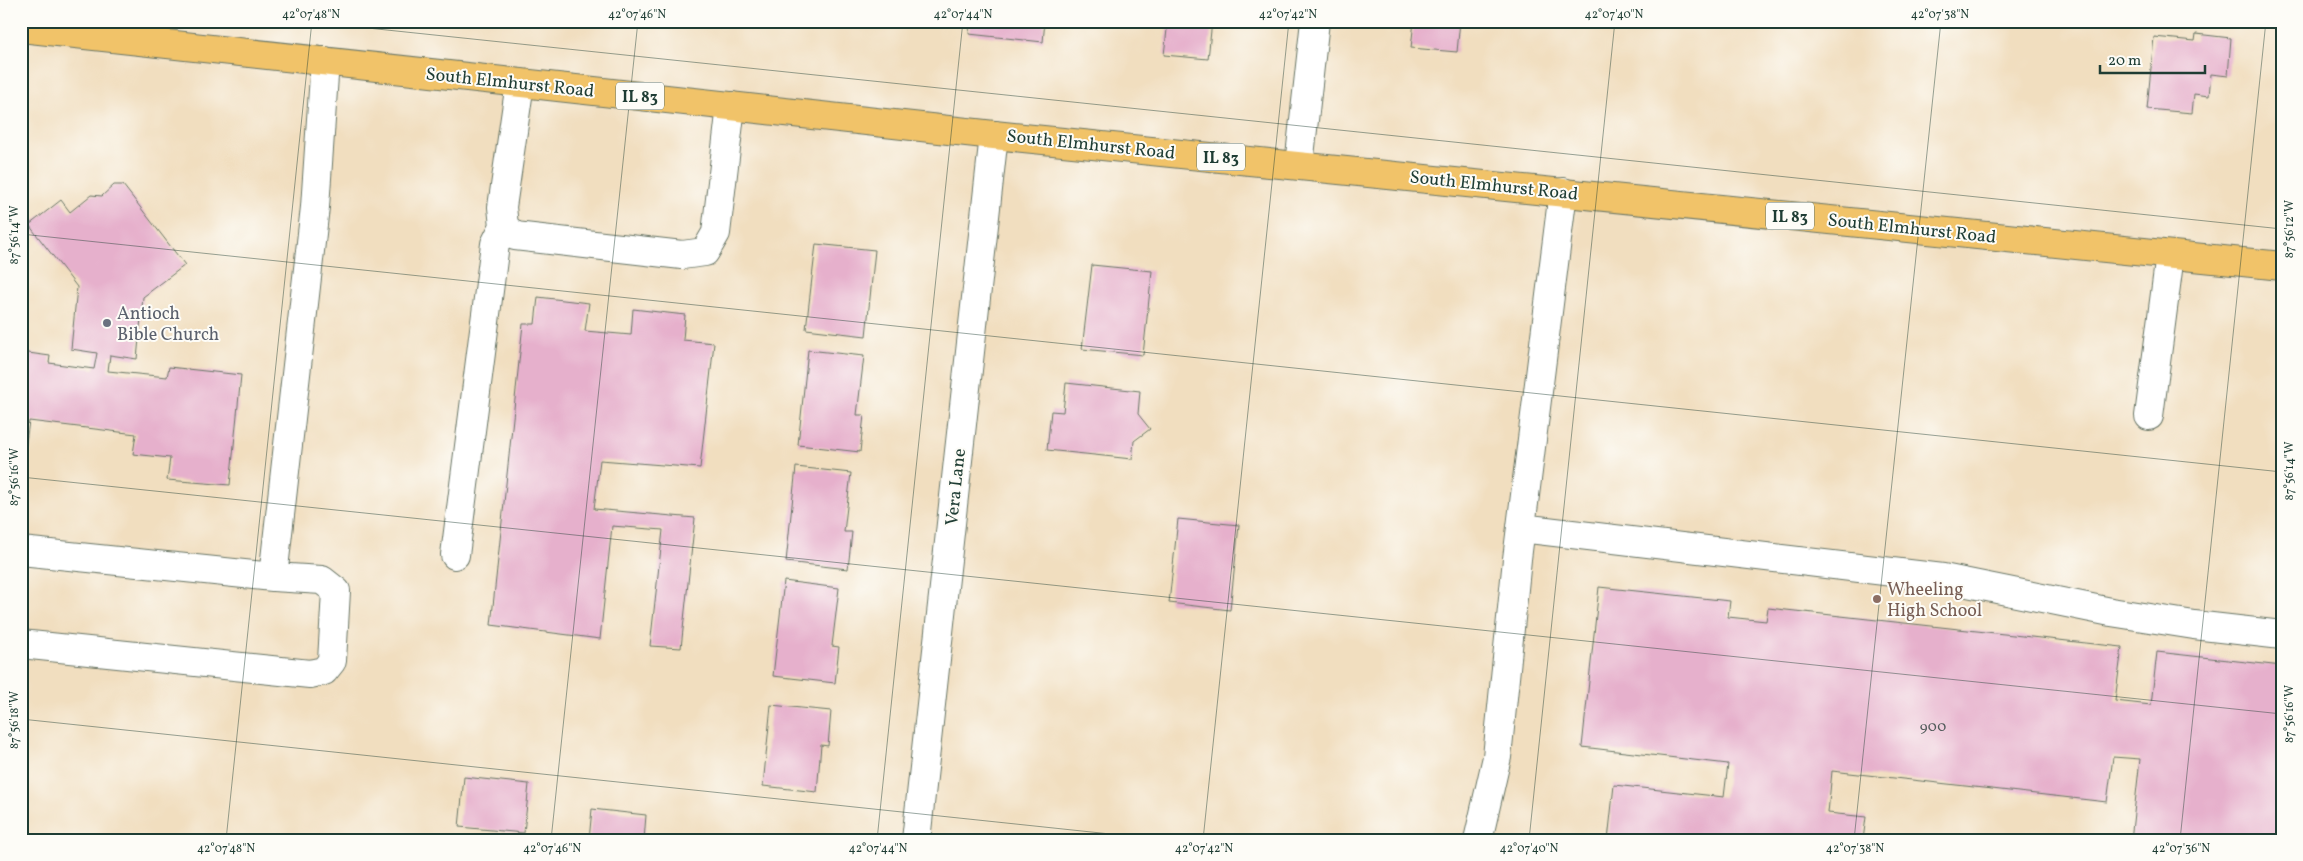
<svg xmlns="http://www.w3.org/2000/svg" width="2303" height="861" font-family="Vollkorn,serif">
	<style>
		.building { fill: #e6b0cc }
		.lines { fill: none; stroke-linecap: round; stroke-linejoin: round }
		.minor-casing { stroke: #687565; stroke-width: 30 }
		.major-casing { stroke: #687565; stroke-width: 30 }
		.minor { stroke: #fff; stroke-width: 28 }
		.major { stroke: #f1c369; stroke-width: 28 }
		.ticks { fill: none; stroke: #1f3d34; stroke-width: 1; stroke-opacity: 0.45 }
		.worship-dot { fill: #6b7280; stroke: #fdfcf7; stroke-width: 2 }
		.education-dot { fill: #8d6e63; stroke: #fdfcf7; stroke-width: 2 }
		.labels { text-anchor: middle; stroke-width: 4; stroke-linejoin: round; paint-order: stroke }
		.number-label { font-size: 15px; fill: #515a5a }
		.shield { fill: #fdfcf7; stroke: #62766e; stroke-width: 1 }
		.shield-label { font-size: 16px; font-weight: bold; fill: #1f3d34 }
		.street-label { font-size: 18px; fill: #1f3d34; stroke: #fdfcf7 }
		.worship-label { font-size: 18px; fill: #5b616d; stroke: #fdfcf7; text-anchor: start }
		.education-label { font-size: 18px; fill: #785e54; stroke: #fdfcf7; text-anchor: start }
		.neatline { fill: none; stroke: #1f3d34; stroke-width: 2 }
		.ticks-label { font-size: 12px; text-anchor: middle; fill: #1f3d34 }
	</style>
	<rect width="100%" height="100%" fill="#fdfcf7"/>
	<filter id="ink" filterUnits="userSpaceOnUse"><feTurbulence type="fractalNoise" baseFrequency=".02" numOctaves="2"/><feDisplacementMap in="SourceGraphic" scale="10" xChannelSelector="R" yChannelSelector="G"/><feConvolveMatrix kernelMatrix="1 2 1 2 8 2 1 2 1" color-interpolation-filters="sRGB"/></filter>
	<filter id="wash" filterUnits="userSpaceOnUse"><feTurbulence type="fractalNoise" baseFrequency=".0096" numOctaves="4" result="noise"/><feDisplacementMap in="SourceGraphic" scale="20" xChannelSelector="R" yChannelSelector="G"/><feGaussianBlur stdDeviation="1.12" result="paint"/><feColorMatrix in="noise" values="0 0 0 0 0 0 0 0 0 0 0 0 0 0 0 0 0 1.4 0 .05"/><feComposite in="paint" operator="in"/></filter>
	<g filter="url(#wash)">
		<rect width="100%" height="100%" fill="#f1debf"/>
		<g id="blocks">
			<path class="building" d="M970,21H1045L1043,42L969,34Z
				M1168,21H1212L1208,59L1164,55Z
				M1414,21H1460L1457,52L1411,48Z
				M2196,34L2231,38L2228,76L2211,74L2209,96L2194,94L2192,113L2147,109L2154,37L2195,41Z
				M114,185H123L185,265L143,297L137,359L110,355L108,371L167,377L169,367L241,375L230,485L167,480L170,458L133,454L136,434L29,421L23,464L21,463V352L50,356L49,363L94,369L97,353L71,349L77,287L29,225L61,200L70,212L91,195L102,196Z
				M816,244L875,250L866,336L806,329Z
				M1092,265L1152,271L1143,355L1082,349Z
				M538,297L589,303L585,331L631,335L633,309L685,315L683,340L714,343L700,468L600,460L594,509L695,518L681,648L650,646L663,530L612,526L600,639L491,625L523,324H535Z
				M808,350L864,356L857,415H864L860,452L798,445Z
				M1066,383L1140,391L1138,414L1150,429L1134,441L1132,459L1047,450L1051,411L1063,412Z
				M796,467L851,473L844,532H852L848,569L786,562Z
				M1178,519L1239,525L1230,610L1169,603Z
				M784,581L839,588L832,646L839,647L835,683L773,676Z
				M1599,587L1730,601L1728,617L1766,621L1768,608L2122,647L2115,701L2151,705L2157,652L2282,666V840H2131L2140,759L2113,757L2107,802L1832,771L1828,813L1866,817L1863,840H1608L1614,785L1724,797L1728,764L1582,747Z
				M771,705L831,711L828,746L821,745L817,792L763,786Z
				M464,777L529,784L524,833L459,827Z
				M592,809L646,815L644,840H589Z"/>
		</g>
	</g>
	<g filter="url(#ink)">
		<use href="#blocks" fill-opacity="0" stroke="#687565" stroke-width="1"/>
		<g class="lines">
			<defs>
				<path id="minor" d="M520,83L502,207L504,226L515,236L682,255L705,252L716,233L731,106
					M1299,165L1315,21
					M2149,416L2170,255
					M1521,528L1943,578L2111,612L2194,625L2282,635
					M21,551L273,577L315,207L325,61
					M455,555L495,244L504,226
					M21,644L310,674L324,671L332,661L336,591L322,580L273,577
					M916,840L994,135
					M1478,840L1497,757L1517,559L1563,192"/>
				<path id="major" d="M21,28L994,135L2282,266"/>
			</defs>
			<use href="#minor" class="minor-casing"/>
			<use href="#major" class="major-casing"/>
			<use href="#minor" class="minor"/>
			<use href="#major" class="major"/>
		</g>
	</g>
	<path class="ticks" d="M301,21L2282,229M21,234L2282,472M21,477L2282,714M21,719L1167,840M226,840L312,21M551,840L638,21M877,840L963,21M1203,840L1289,21M1529,840L1615,21M1854,840L1941,21M2180,840L2266,21"/>
	<circle class="worship-dot" cx="107" cy="323" r="5"/>
	<circle class="education-dot" cx="1877" cy="599" r="5"/>
	<g class="labels">
		<g class="number-label">
			<text x="1933" y="731">900</text>
		</g>
		<g class="shield">
			<rect x="616" y="82.5" width="48" height="27" rx="4"/>
			<rect x="1197" y="143.5" width="48" height="27" rx="4"/>
			<rect x="1766" y="202.5" width="48" height="27" rx="4"/>
		</g>
		<g class="shield-label">
			<text x="640" y="102">IL 83</text>
			<text x="1221" y="163">IL 83</text>
			<text x="1790" y="222">IL 83</text>
		</g>
		<g class="street-label">
			<text transform="translate(510 82) rotate(6)" y="6">South Elmhurst Road</text>
			<text transform="translate(1091 144) rotate(6)" y="6">South Elmhurst Road</text>
			<text transform="translate(1494 185) rotate(6)" y="6">South Elmhurst Road</text>
			<text transform="translate(1912 228) rotate(6)" y="6">South Elmhurst Road</text>
			<text transform="translate(955 487) rotate(-84)" y="6">Vera Lane</text>
		</g>
		<g class="worship-label">
			<text x="117" y="319">Antioch<tspan x="117" dy="21">Bible Church</tspan></text>
		</g>
		<g class="education-label">
			<text x="1887" y="595">Wheeling<tspan x="1887" dy="21">High School</tspan></text>
		</g>
	</g>
	<rect width="2303" height="861" fill="none" stroke="#fdfcf7" stroke-width="55"/>
	<path d="M2100 65v8h105v-8" fill="none" stroke="#1f3d34" stroke-width="2.5"/>
	<text x="2108" y="65" font-size="15" fill="#1f3d34" stroke="#fdfcf7" stroke-width="4" paint-order="stroke">20 m</text>
	<rect x="28" y="28" width="2248" height="806" class="neatline"/>
	<g class="ticks-label">
		<text x="311" y="18">42°07'48"N</text>
		<text x="637" y="18">42°07'46"N</text>
		<text x="963" y="18">42°07'44"N</text>
		<text x="1288" y="18">42°07'42"N</text>
		<text x="1614" y="18">42°07'40"N</text>
		<text x="1940" y="18">42°07'38"N</text>
		<text transform="translate(2289 229) rotate(-90)" y="4">87°56'12"W</text>
		<text transform="translate(14 235) rotate(-90)" y="4">87°56'14"W</text>
		<text transform="translate(2289 471) rotate(-90)" y="4">87°56'14"W</text>
		<text transform="translate(14 477) rotate(-90)" y="4">87°56'16"W</text>
		<text transform="translate(2289 714) rotate(-90)" y="4">87°56'16"W</text>
		<text transform="translate(14 720) rotate(-90)" y="4">87°56'18"W</text>
		<text x="226" y="852">42°07'48"N</text>
		<text x="552" y="852">42°07'46"N</text>
		<text x="878" y="852">42°07'44"N</text>
		<text x="1204" y="852">42°07'42"N</text>
		<text x="1529" y="852">42°07'40"N</text>
		<text x="1855" y="852">42°07'38"N</text>
		<text x="2181" y="852">42°07'36"N</text>
	</g>
</svg>
